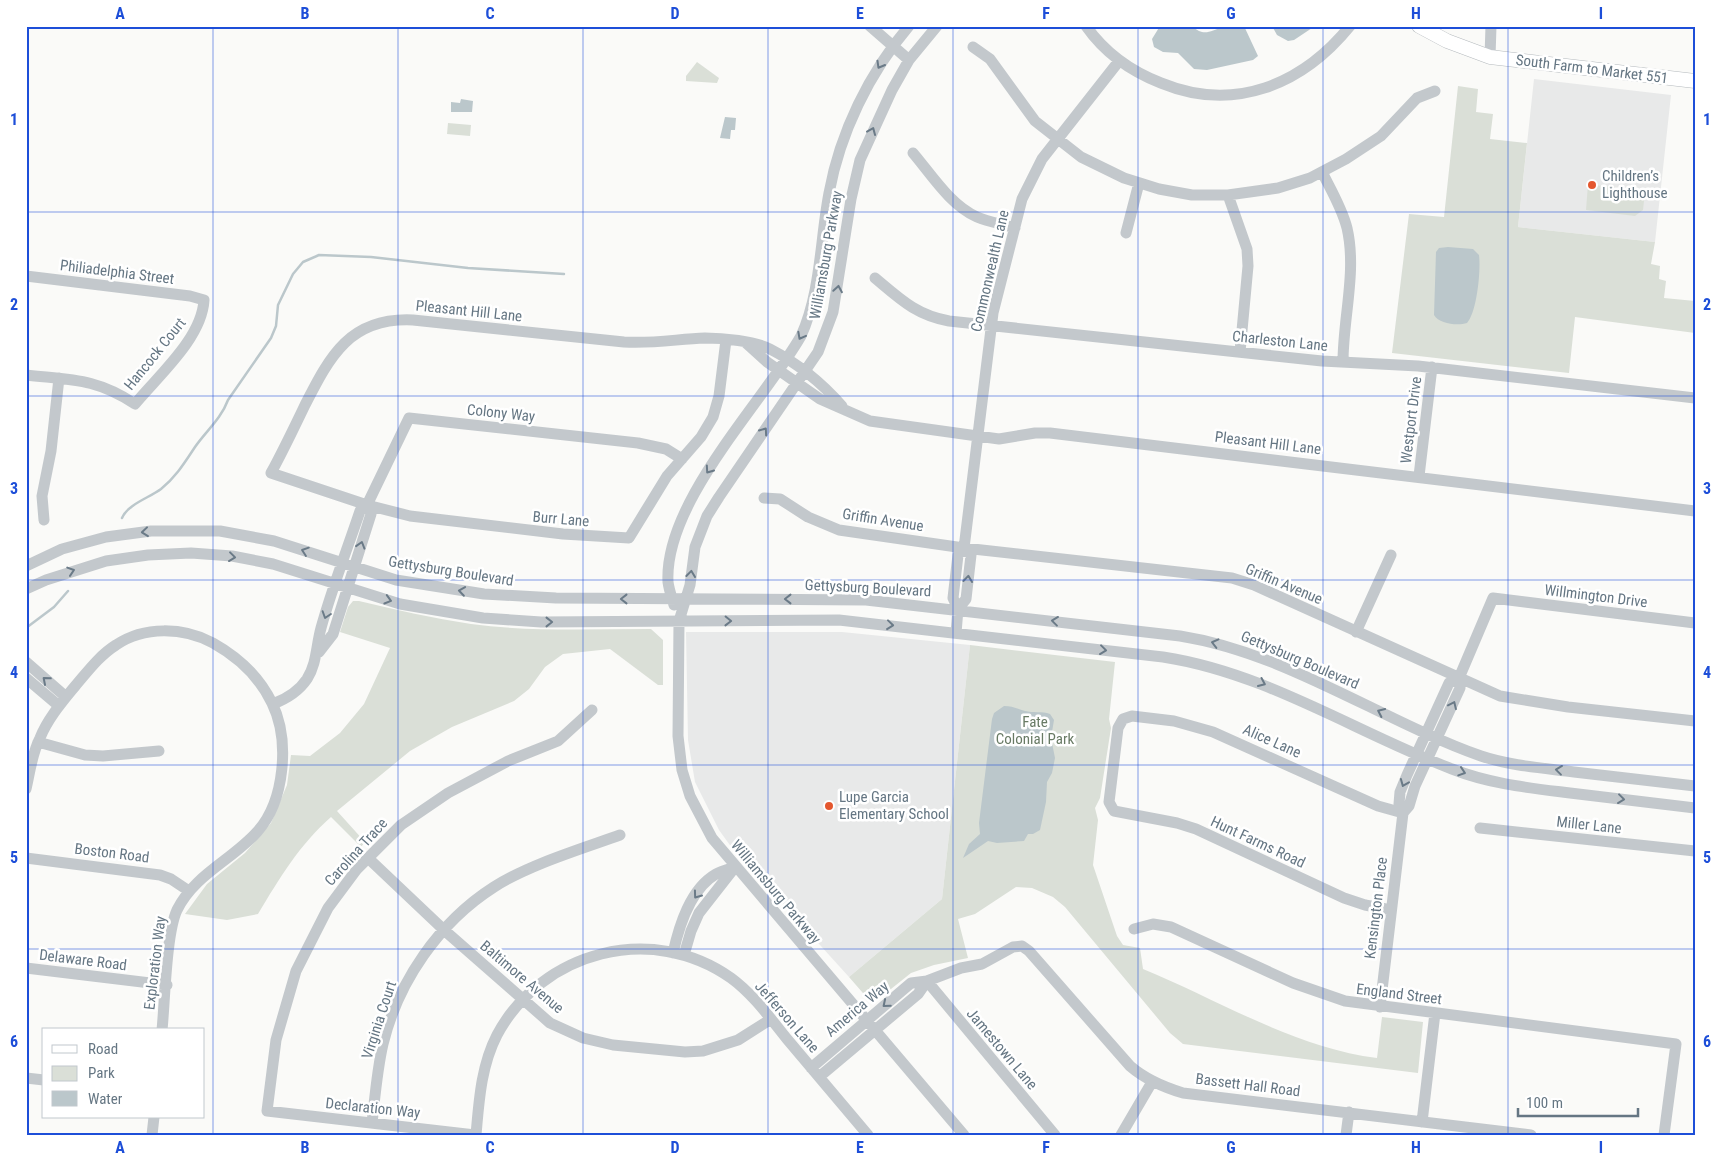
<svg xmlns="http://www.w3.org/2000/svg" width="1721" height="1161" font-family="'Roboto Condensed',sans-serif">
	<style>
		.built { fill: #e8e9e9 }
		.green { fill: #dadfd7 }
		.water { fill: #bbc7cb }
		.lines { fill: none; stroke-linecap: round; stroke-linejoin: round }
		.stream { stroke: #bbc7cb; stroke-width: 2.5 }
		.major-casing { stroke: #b5babe; stroke-width: 15 }
		.minor { stroke: #c3c8cc; stroke-width: 11 }
		.major { stroke: #fff; stroke-width: 14 }
		.oneway { stroke: #6a7a87 }
		.grid { fill: none; stroke: #1d4ed8; stroke-width: 1; stroke-opacity: 0.55 }
		.poi-dot { fill: #e4572e; stroke: #fff; stroke-width: 2 }
		.labels { text-anchor: middle; stroke-width: 5; stroke-linejoin: round; paint-order: stroke }
		.street-label { font-size: 15px; fill: #657683; stroke: #fff }
		.poi-label { font-size: 15px; fill: #657683; stroke: #fff; text-anchor: start }
		.park-label { font-size: 15px; fill: #687a64; stroke: #fff }
		.neatline { fill: none; stroke: #1d4ed8; stroke-width: 2 }
		.grid-label { font-size: 16px; text-anchor: middle; font-weight: bold; fill: #1d4ed8 }
	</style>
	<rect width="100%" height="100%" fill="#fafaf8"/>
	<path class="built" d="M1534,79L1671,95L1655,242L1518,227Z
		M686,632H842L970,645L942,899L849,977L732,848L719,830L695,782L688,740Z"/>
	<path class="green" d="M697,62L719,78L717,83L686,81V76Z
		M1458,86L1478,89L1476,112L1493,114L1490,139L1527,143L1518,227L1655,242L1651,264L1660,266L1659,279L1666,281L1664,298L1695,301V333L1575,317L1569,373L1392,353L1409,214L1444,217Z
		M448,123L471,125L470,136L447,134Z
		M1588,184L1645,192L1643,210L1635,216L1586,210Z
		M353,601H359C396,610 433,618 471,624C531,632 591,629 651,629L663,640V685H658L610,649L563,654L545,667L529,689L514,701L452,727L410,751L337,811L365,842L361,847L331,817C300,844 279,879 258,914L227,920L185,914L207,884L245,853L271,823L287,785L291,755L310,756L340,733L364,704L390,648L340,632L348,607Z
		M970,645L1115,662L1109,719L1111,728L1100,798L1095,808L1098,820L1093,865L1117,936L1123,945L1140,948L1143,969C1221,1001 1293,1047 1377,1058L1382,1017L1423,1022L1418,1073L1183,1044L1170,1033L1065,907L1053,897L1032,888L1016,887L975,914L958,919L968,958L934,965L911,973L876,1001L869,1000L849,977L942,899Z"/>
	<path class="water" d="M1160,26H1192C1204,37 1210,31 1223,27C1229,25 1238,26 1244,26L1258,56L1253,60L1207,70L1194,69L1178,53L1163,52L1154,47L1152,39Z
		M1272,26H1315L1294,40L1288,41L1277,35Z
		M461,99L473,101L472,112H451V102L460,103Z
		M725,117L736,118L735,130H731L730,139L720,138Z
		M1448,247L1473,249L1479,255C1481,270 1477,312 1467,323C1458,326 1439,324 1434,315L1436,252L1439,248Z
		M1004,706C1013,706 1017,709 1025,711C1033,713 1042,711 1050,714L1054,720L1051,738L1055,758L1052,773L1047,782L1046,802L1040,830L1033,834H1028L1024,841L997,843L988,841L963,858L969,844L980,834L979,823L992,719L994,713Z"/>
	<g class="lines">
		<path class="stream" d="M122,518C128,504 149,498 161,489C176,477 185,462 195,447C206,431 221,419 228,400L271,338L276,326L278,305L293,274L303,262L319,255L371,257L468,268L564,274
			M26,628L54,607L68,591"/>
		<defs>
			<path id="major" d="M1419,26L1447,41L1490,57L1695,81"/>
		</defs>
		<use href="#major" class="major-casing"/>
		<path class="minor" d="M870,26L909,60
			M937,26L909,60L892,90L860,160L851,199L833,312L818,352L719,497L707,516L695,547L690,585L679,621L678,736L682,770L690,796L712,838L964,1135
			M1086,26C1105,53 1130,71 1161,83C1234,113 1302,85 1350,26
			M973,47L990,59L1035,121L1081,157L1124,178L1159,189L1192,195H1228L1278,188L1310,178L1346,159L1381,136L1417,98L1435,91
			M1490,57L1491,26
			M913,153C931,174 950,205 977,217C989,222 1002,224 1015,228
			M1322,172C1331,190 1342,208 1347,228C1357,271 1343,318 1343,362
			M1228,195L1247,249L1248,266L1240,352
			M1126,233L1139,183
			M26,276L190,296L204,300C202,338 159,375 135,404C96,378 71,380 26,375
			M875,278C900,299 916,315 949,321L1322,361L1418,366L1695,398
			M726,340L719,396L713,417L701,437L667,476L629,538L563,534L410,516L367,505L271,473C283,451 294,428 305,405C330,356 350,317 413,320L624,342C652,344 678,339 705,338C722,338 755,341 770,349C797,363 822,383 842,406
			M746,343L767,362L820,399L870,421L999,439L1035,433H1050L1695,511
			M1419,476L1432,367
			M764,498L780,499L808,517L839,530L964,548L1232,578L1254,585L1500,696L1568,707L1695,721
			M44,520L42,496L51,451L59,378
			M26,566L62,549L106,537L151,531H220L274,541L396,580L484,594L556,598L866,600L1180,636C1287,653 1380,720 1481,756C1511,766 1543,768 1574,772C1614,777 1655,781 1695,786
			M26,589L46,580L106,561L148,555L191,553L232,556L273,564L400,604L483,618L541,622L839,620L1163,657C1267,673 1355,732 1452,769C1490,784 1530,788 1570,793C1612,798 1653,803 1695,808
			M674,605C672,598 669,590 668,582C664,502 762,404 801,336C821,292 820,240 829,193C840,133 869,73 909,26
			M958,609L953,598L958,555L964,548L993,313L1022,199L1042,159L1119,61
			M958,609L966,599L971,555L964,548
			M1356,632L1391,555
			M956,633L958,609
			M319,652L333,634L371,514L367,505
			M26,662L66,697
			M26,678L59,706
			M273,704C286,699 299,691 307,679C317,663 316,646 321,628C332,588 347,550 360,511L367,505L409,418L638,443L666,449L682,459
			M38,742L85,755L103,756L159,751
			M26,789C30,772 32,753 40,738C48,718 63,701 76,685C88,671 100,655 116,645C144,626 183,627 213,643C238,657 259,676 272,703C290,740 285,801 257,832C232,860 194,875 177,910C166,934 165,1001 162,1030
			M1403,813L1399,804L1400,792L1407,775L1449,683L1459,678
			M1480,828L1695,851
			M26,858L160,875L171,879L189,891
			M368,858L444,930L550,1023L583,1038L613,1045L685,1052L703,1051L738,1040L771,1019
			M1391,910L1365,905L1344,898L1196,829L1177,823L1114,811L1109,802L1118,728L1123,719L1132,716L1174,721L1213,732L1378,806L1403,813
			M1134,929L1153,924L1171,927L1293,983L1345,1001L1676,1044L1664,1135
			M673,953C679,926 690,889 716,874C721,871 729,869 735,867
			M684,955L691,931L699,913L735,867
			M26,968L167,985
			M927,981L1055,1135
			M1380,1007L1403,813L1409,806L1415,786L1460,688L1459,678L1493,598L1695,623
			M811,1068L911,983L927,981L961,968L982,964L1013,947L1022,946L1029,951L1130,1066C1145,1079 1163,1087 1183,1093L1531,1135
			M819,1077L918,994L927,981
			M26,1078L44,1080
			M1422,1122L1435,1013
			M372,1123C375,1097 377,1070 383,1044C398,982 439,922 494,887C528,865 581,849 620,835
			M152,1135L154,1117
			M475,1135L267,1111L276,1040L296,971L328,908L357,869L401,825L448,793L508,761L558,741L592,710
			M476,1135C479,1101 481,1066 497,1035C542,951 652,922 731,978C753,994 770,1018 787,1039C814,1071 841,1103 868,1135
			M1121,1135L1152,1082
			M1346,1135L1349,1112"/>
		<use href="#major" class="major"/>
	</g>
	<defs><path id="oneway-chevron" d="M-2-3.5L2.5 0L-2 3.5" fill="none" stroke-width="1.6" stroke-linecap="round" stroke-linejoin="round" transform="scale(1.25)"/></defs>
	<g class="oneway">
		<use href="#oneway-chevron" transform="translate(880 65) rotate(120)"/>
		<use href="#oneway-chevron" transform="translate(872 131) rotate(-67)"/>
		<use href="#oneway-chevron" transform="translate(838 289) rotate(-81)"/>
		<use href="#oneway-chevron" transform="translate(801 336) rotate(118)"/>
		<use href="#oneway-chevron" transform="translate(764 431) rotate(-55)"/>
		<use href="#oneway-chevron" transform="translate(709 470) rotate(125)"/>
		<use href="#oneway-chevron" transform="translate(145 532) rotate(174)"/>
		<use href="#oneway-chevron" transform="translate(361 545) rotate(-73)"/>
		<use href="#oneway-chevron" transform="translate(305 551) rotate(-161)"/>
		<use href="#oneway-chevron" transform="translate(232 557) rotate(7)"/>
		<use href="#oneway-chevron" transform="translate(71 571) rotate(-18)"/>
		<use href="#oneway-chevron" transform="translate(691 574) rotate(-83)"/>
		<use href="#oneway-chevron" transform="translate(968 579) rotate(-84)"/>
		<use href="#oneway-chevron" transform="translate(462 591) rotate(-172)"/>
		<use href="#oneway-chevron" transform="translate(624 599) rotate(-180)"/>
		<use href="#oneway-chevron" transform="translate(788 599) rotate(-180)"/>
		<use href="#oneway-chevron" transform="translate(388 600) rotate(16)"/>
		<use href="#oneway-chevron" transform="translate(326 615) rotate(108)"/>
		<use href="#oneway-chevron" transform="translate(728 621) rotate(1)"/>
		<use href="#oneway-chevron" transform="translate(1055 621) rotate(-173)"/>
		<use href="#oneway-chevron" transform="translate(549 622)"/>
		<use href="#oneway-chevron" transform="translate(890 625) rotate(6)"/>
		<use href="#oneway-chevron" transform="translate(1215 643) rotate(-166)"/>
		<use href="#oneway-chevron" transform="translate(1103 650) rotate(7)"/>
		<use href="#oneway-chevron" transform="translate(46 680) rotate(-139)"/>
		<use href="#oneway-chevron" transform="translate(1262 683) rotate(24)"/>
		<use href="#oneway-chevron" transform="translate(1453 705) rotate(-65)"/>
		<use href="#oneway-chevron" transform="translate(1381 712) rotate(-155)"/>
		<use href="#oneway-chevron" transform="translate(1559 770) rotate(-173)"/>
		<use href="#oneway-chevron" transform="translate(1462 772) rotate(18)"/>
		<use href="#oneway-chevron" transform="translate(1404 783) rotate(112)"/>
		<use href="#oneway-chevron" transform="translate(1621 799) rotate(7)"/>
		<use href="#oneway-chevron" transform="translate(697 895) rotate(126)"/>
		<use href="#oneway-chevron" transform="translate(886 1004) rotate(140)"/>
	</g>
	<path class="grid" d="M213,26V1135M398,26V1135M583,26V1135M768,26V1135M953,26V1135M1138,26V1135M1323,26V1135M1508,26V1135M26,212H1695M26,396H1695M26,580H1695M26,765H1695M26,949H1695"/>
	<g class="poi-dot">
		<circle cx="1592" cy="185" r="5"/>
		<circle cx="829" cy="806" r="5"/>
	</g>
	<g class="labels">
		<g class="street-label">
			<text transform="translate(1592 69) rotate(7)" y="5">South Farm to Market 551</text>
			<text transform="translate(826 255) rotate(-80)" y="5">Williamsburg Parkway</text>
			<text transform="translate(990 271) rotate(-77)" y="5">Commonwealth Lane</text>
			<text transform="translate(117 272) rotate(7)" y="5">Philiadelphia Street</text>
			<text transform="translate(469 311) rotate(6)" y="5">Pleasant Hill Lane</text>
			<text transform="translate(1280 341) rotate(6)" y="5">Charleston Lane</text>
			<text transform="translate(155 354) rotate(-51)" y="5">Hancock Court</text>
			<text transform="translate(501 413) rotate(6)" y="5">Colony Way</text>
			<text transform="translate(1411 420) rotate(-83)" y="5">Westport Drive</text>
			<text transform="translate(1268 443) rotate(7)" y="5">Pleasant Hill Lane</text>
			<text transform="translate(561 519) rotate(5)" y="5">Burr Lane</text>
			<text transform="translate(883 520) rotate(9)" y="5">Griffin Avenue</text>
			<text transform="translate(451 571) rotate(9)" y="5">Gettysburg Boulevard</text>
			<text transform="translate(1284 584) rotate(23)" y="5">Griffin Avenue</text>
			<text transform="translate(868 588) rotate(3)" y="5">Gettysburg Boulevard</text>
			<text transform="translate(1596 596) rotate(7)" y="5">Willmington Drive</text>
			<text transform="translate(1300 660) rotate(23)" y="5">Gettysburg Boulevard</text>
			<text transform="translate(1272 741) rotate(24)" y="5">Alice Lane</text>
			<text transform="translate(1589 825) rotate(6)" y="5">Miller Lane</text>
			<text transform="translate(1258 842) rotate(25)" y="5">Hunt Farms Road</text>
			<text transform="translate(356 852) rotate(-48)" y="5">Carolina Trace</text>
			<text transform="translate(112 853) rotate(7)" y="5">Boston Road</text>
			<text transform="translate(776 892) rotate(50)" y="5">Williamsburg Parkway</text>
			<text transform="translate(1376 908) rotate(-83)" y="5">Kensington Place</text>
			<text transform="translate(83 960) rotate(7)" y="5">Delaware Road</text>
			<text transform="translate(155 963) rotate(-83)" y="5">Exploration Way</text>
			<text transform="translate(522 977) rotate(40)" y="5">Baltimore Avenue</text>
			<text transform="translate(1399 994) rotate(7)" y="5">England Street</text>
			<text transform="translate(857 1009) rotate(-40)" y="5">America Way</text>
			<text transform="translate(787 1017) rotate(49)" y="5">Jefferson Lane</text>
			<text transform="translate(379 1020) rotate(-72)" y="5">Virginia Court</text>
			<text transform="translate(1002 1049) rotate(50)" y="5">Jamestown Lane</text>
			<text transform="translate(1248 1085) rotate(7)" y="5">Bassett Hall Road</text>
			<text transform="translate(373 1108) rotate(6)" y="5">Declaration Way</text>
		</g>
		<g class="poi-label">
			<text x="1602" y="181">Children’s<tspan x="1602" dy="17">Lighthouse</tspan></text>
			<text x="839" y="802">Lupe Garcia<tspan x="839" dy="17">Elementary School</tspan></text>
		</g>
		<g class="park-label">
			<text x="1035" y="727">Fate<tspan x="1035" dy="17">Colonial Park</tspan></text>
		</g>
	</g>
	<rect width="1721" height="1161" fill="none" stroke="#ffffff" stroke-width="55"/>
	<rect x="42" y="1028" width="162" height="90" fill="#ffffff" stroke="#c1c8cd"/>
	<rect x="52" y="1045" width="25" height="8" fill="#ffffff" stroke="#c1c8cd"/>
	<text x="88" y="1054" font-size="15" fill="#657683">Road</text>
	<rect x="52" y="1066" width="25" height="15" fill="#dadfd7" stroke="#c1c8cd"/>
	<text x="88" y="1078" font-size="15" fill="#657683">Park</text>
	<rect x="52" y="1091" width="25" height="15" fill="#bbc7cb" stroke="#c1c8cd"/>
	<text x="88" y="1104" font-size="15" fill="#657683">Water</text>
	<path d="M1518 1108v8h120v-8" fill="none" stroke="#657683" stroke-width="2.5"/>
	<text x="1526" y="1108" font-size="15" fill="#657683" stroke="#ffffff" stroke-width="4" paint-order="stroke">100 m</text>
	<rect x="28" y="28" width="1666" height="1106" class="neatline"/>
	<g class="grid-label">
		<text x="120" y="19">A</text>
		<text x="305" y="19">B</text>
		<text x="490" y="19">C</text>
		<text x="675" y="19">D</text>
		<text x="860" y="19">E</text>
		<text x="1046" y="19">F</text>
		<text x="1231" y="19">G</text>
		<text x="1416" y="19">H</text>
		<text x="1601" y="19">I</text>
		<text x="14" y="125">1</text>
		<text x="1707" y="125">1</text>
		<text x="14" y="310">2</text>
		<text x="1707" y="310">2</text>
		<text x="14" y="494">3</text>
		<text x="1707" y="494">3</text>
		<text x="14" y="678">4</text>
		<text x="1707" y="678">4</text>
		<text x="14" y="863">5</text>
		<text x="1707" y="863">5</text>
		<text x="14" y="1047">6</text>
		<text x="1707" y="1047">6</text>
		<text x="120" y="1153">A</text>
		<text x="305" y="1153">B</text>
		<text x="490" y="1153">C</text>
		<text x="675" y="1153">D</text>
		<text x="860" y="1153">E</text>
		<text x="1046" y="1153">F</text>
		<text x="1231" y="1153">G</text>
		<text x="1416" y="1153">H</text>
		<text x="1601" y="1153">I</text>
	</g>
</svg>
